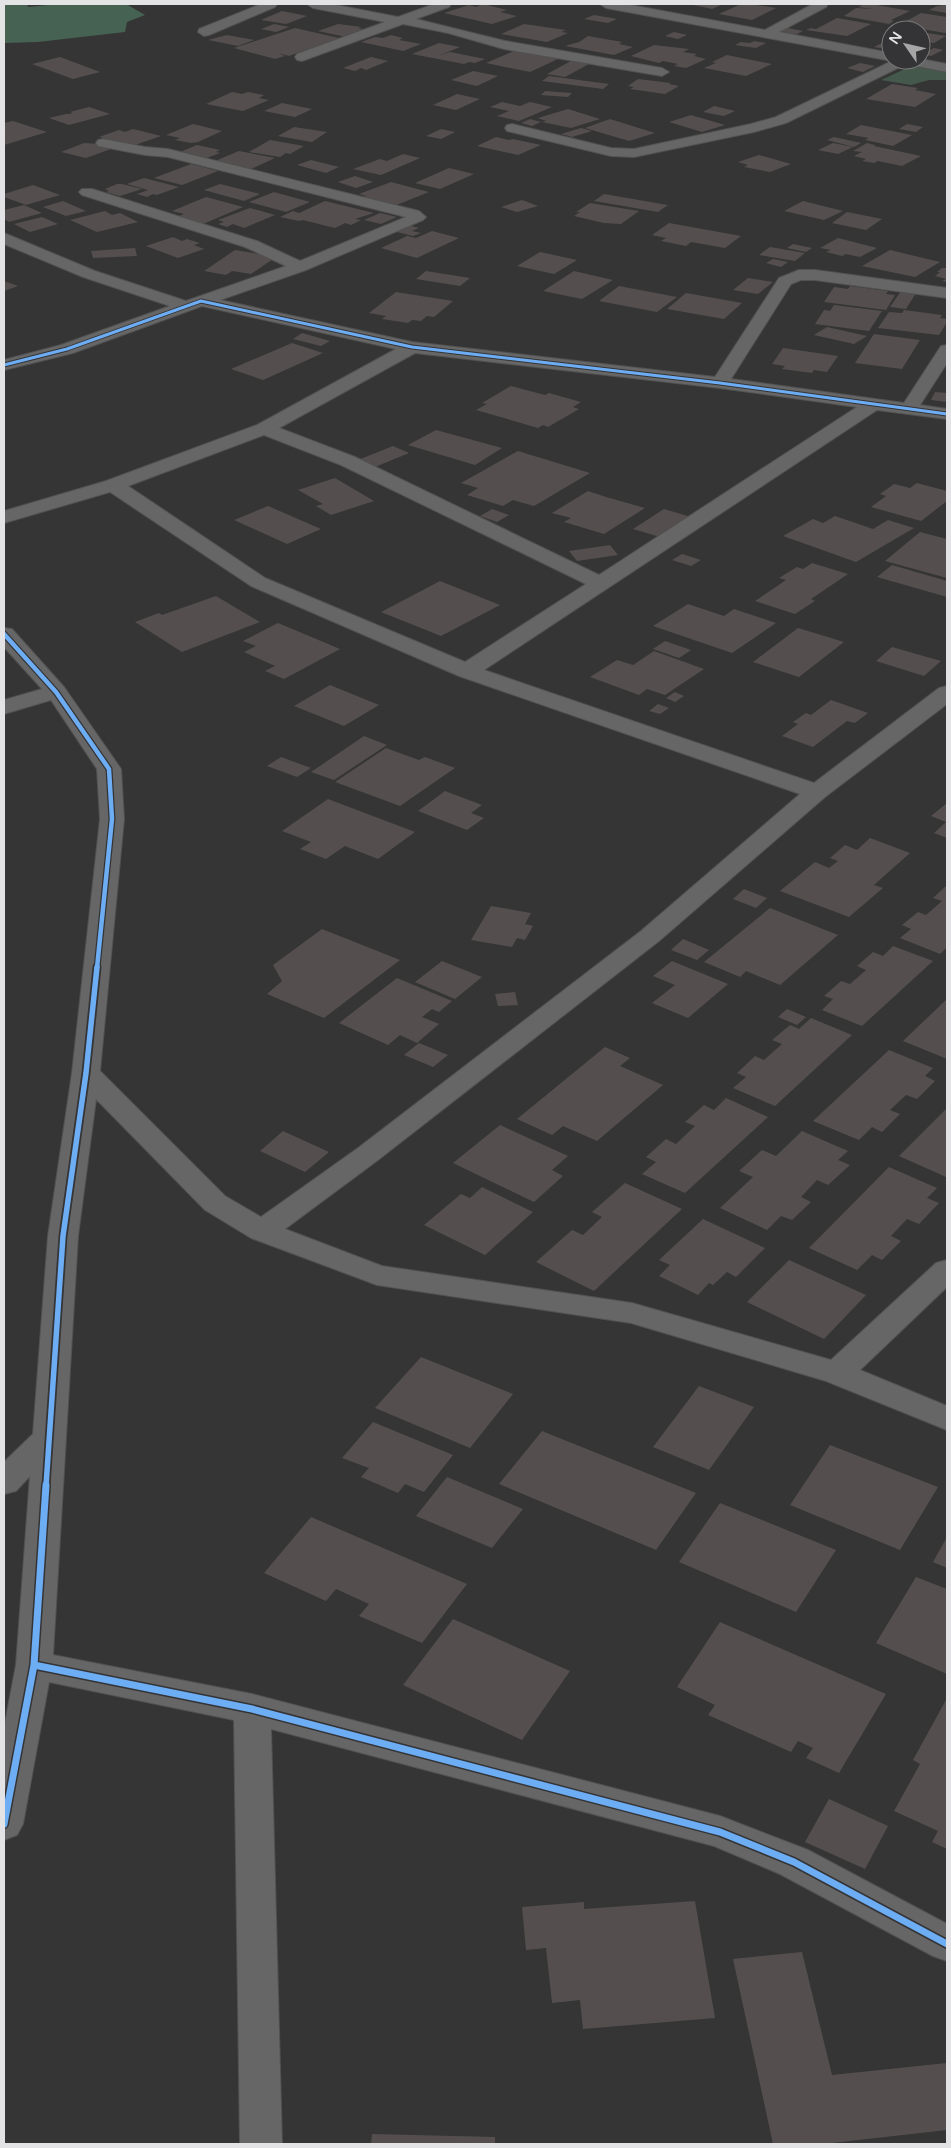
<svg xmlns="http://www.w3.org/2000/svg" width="951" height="2148" font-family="'Varela Round',sans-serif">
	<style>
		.green { fill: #44584c }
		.forest { fill: #466253 }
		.building { fill: #544f4e }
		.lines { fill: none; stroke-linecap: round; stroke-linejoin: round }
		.minor-casing { stroke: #515151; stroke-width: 2 }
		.minor { fill: #676667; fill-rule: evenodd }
		.cycleway-far3-casing { stroke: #343436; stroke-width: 5 }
		.cycleway-far2-casing { stroke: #343436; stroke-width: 7 }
		.cycleway-far1-casing { stroke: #343436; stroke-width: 9 }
		.cycleway-casing { stroke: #343436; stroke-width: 10 }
		.cycleway-far3 { stroke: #6dadf4; stroke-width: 3 }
		.cycleway-far2 { stroke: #6dadf4; stroke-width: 4.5 }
		.cycleway-far1 { stroke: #6dadf4; stroke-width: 5.5 }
		.cycleway { stroke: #6dadf4; stroke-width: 7 }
	</style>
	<rect width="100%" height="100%" fill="#353535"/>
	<path class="green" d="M916,66L947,72V80H929L911,85L881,80L909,67Z"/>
	<path class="forest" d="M4,4H27L28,7L59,4H126L145,15L127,22L125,32L38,42L4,43Z"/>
	<path class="building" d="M483,4L507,10L500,12L517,16L492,24L444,13L469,5L476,7Z
		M689,4H723L712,9Z
		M741,4H750L776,8L752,20L719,14Z
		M865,4H871L910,11L891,20L894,21L889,24L844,16L856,8L874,9L858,7Z
		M941,4H947V13L929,10L937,6H943L939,5Z
		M282,11L307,16L286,24L261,20Z
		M921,13L947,17V32L945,33L899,25Z
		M594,15L617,19L608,23L584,19Z
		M837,18L871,24L847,36L806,30L811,28L816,29Z
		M274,24L289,27L276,32L261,29Z
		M338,24L362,27L358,28L366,30L346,37L318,31Z
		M524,24L566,30L561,32L568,33L547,42L501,34Z
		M295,28L339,38L289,56L278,53L285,56L275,59L234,48Z
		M788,28L803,31L795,35L779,32Z
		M674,32L687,35L678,39L665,36Z
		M921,32L946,36L934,43L921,41Z
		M227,35L254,40L238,46L208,40Z
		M391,35L403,38L399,40L421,44L403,51L361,42L375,37L383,38Z
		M588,36L622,42L619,44L633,47L614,55L565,46L579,42Z
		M754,41L766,43L756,48L735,45L741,42L750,43Z
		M884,42L891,43V50L874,47Z
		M439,43L460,47L438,56L450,52L485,59L475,63L469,62L464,64L412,54Z
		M654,45L689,49L683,52L697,54L694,56L706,59L686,68L674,66L678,64L663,61L659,63L631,56Z
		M921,48L930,50L934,48L943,50L931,56L921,55Z
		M514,51L558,59L530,72L486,63Z
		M727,55L772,64L746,76L704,68L716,63L712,62Z
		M60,57L100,72L73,79L32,64Z
		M371,57L388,61L366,70L361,68L355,71L343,68Z
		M571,61L589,64L565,77L547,74Z
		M860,63L875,66L863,72L847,68Z
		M473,71L498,76L477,86L451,80Z
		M549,76L609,84L603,89L542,81Z
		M638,79L671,83L669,84L679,86L665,94L630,89L634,87L628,86Z
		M892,84L918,88L915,90L936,94L915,107L866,99Z
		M545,91L572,93L568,97L541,95Z
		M232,92L242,94L248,92L264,95L259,98L269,100L243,111L206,104Z
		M457,94L480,99L456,110L433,105Z
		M502,102L520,106L530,102L552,107L519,121L497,116L509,111L490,107Z
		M282,103L312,109L295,117L264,111Z
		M714,106L735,111L724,116L703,112Z
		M89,107L110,114L69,125L49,118L66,114H69L73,113L70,112Z
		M568,109L600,119L571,128L542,122L546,121L538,118Z
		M691,115L725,125L702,132L669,122Z
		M530,119L541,122L532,126L521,123Z
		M610,119L655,133L629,141L585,128Z
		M13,121L47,132L4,145V123Z
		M193,124L222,131L198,142L191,143L175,140L180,138L166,135Z
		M907,124L923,127L916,132L899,129Z
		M861,125L912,135L893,146L865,140L869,138L846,134Z
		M294,127L327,132L312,142L278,136Z
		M581,128L592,131L572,137L561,134Z
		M133,129L161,136L132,146L99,137L119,130L125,132Z
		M441,129L455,132L441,139L426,136Z
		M496,137L509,140L513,139L541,145L518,155L477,146Z
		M834,137L861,143L854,147L827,140Z
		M270,140L304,146L290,154L286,153L280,157L249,152Z
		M84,143L99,144L110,147L106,148L111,149L86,158L61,152Z
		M833,143L853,147L838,154L818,150Z
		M867,143L875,145L874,146L921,156L902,166L878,161L874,163L862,161L866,159L854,156L862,152L853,151Z
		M197,145L220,150L216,152L220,153L207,158L180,152Z
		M239,151L275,158L251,169L215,161Z
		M403,154L420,158L381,175L353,169L380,159L387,161Z
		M759,155L791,164L770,172L744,167L748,165L738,162Z
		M311,160L339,167L326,173L297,165Z
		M191,164L218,171L182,185L154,178Z
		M449,168L474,174L440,189L415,183Z
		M355,176L373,182L356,188L338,182Z
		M144,178L179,187L157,195L153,194L147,197L137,194L148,190L127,184Z
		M391,182L429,192L394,206L362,197L366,196L359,194Z
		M117,184H122L142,189L120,196L106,192L109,191L105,189Z
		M220,184L260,194L244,201L204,190Z
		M33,185L60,195L26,205L4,197V194Z
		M274,192L310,202L286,212L249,202Z
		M604,194L668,205L658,212L594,201Z
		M206,197L243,207L203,224L177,217L184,214L172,211Z
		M522,200L538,206L517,212L501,207Z
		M63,201L86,211L66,216L43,207Z
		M325,201L374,213L355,219L361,220L351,225L345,223L335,228L303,220L299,221L280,217L293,211L299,213Z
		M803,201L843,211L824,220L784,211Z
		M590,203L639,211L621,224L604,223L574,216L580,212H576Z
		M24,205L42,213L9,222L4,219V210Z
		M250,208L275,215L244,228L233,224L227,227L218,224L224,222L218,220Z
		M105,211L112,215L120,213L138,222L97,232L70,220Z
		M847,212L882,219L866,230L832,223Z
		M380,213L397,217L381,224L364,220Z
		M42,217L58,224L30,232L14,224Z
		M669,223L741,236L725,248L691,242L686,246L661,241L666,238L652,235Z
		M408,225L419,228L412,231L421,233L413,236L397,232Z
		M432,231L459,238L417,258L381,248L407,236L416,238Z
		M173,237L182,241L187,239L200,243L194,245L204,249L178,258L146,246Z
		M838,238L877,248L860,257L846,254L842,256L826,252L831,250L820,248Z
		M793,244L812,248L806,252L787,248Z
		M770,247L805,253L795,261L759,255Z
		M135,248L137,256L93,258L91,251Z
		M235,250L276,257L251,274L232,271L226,275L204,271Z
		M890,250L940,262L915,277L862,266Z
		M540,252L577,260L554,274L517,266Z
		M773,259L788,262L781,267L766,263Z
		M942,268H947V282L942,281L946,279L935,276L940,272H937Z
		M426,271L470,278L460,286L416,279Z
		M574,271L613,280L582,299L543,291Z
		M748,278L773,282L758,294L733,290Z
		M4,281L18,286L4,291Z
		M619,286L677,297L657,312L599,301Z
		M850,286L888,291L886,294L895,295L886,310L824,302L834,287L848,289Z
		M901,291L916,293L906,309L890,307Z
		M396,292L453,301L434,317L427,316L421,321L412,320L408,323L382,319L386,316L369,313Z
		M686,293L742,303L724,319L667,309Z
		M834,305L882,311L869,331L815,324L824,310L830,311Z
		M904,310L942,315L940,318L947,319V322L939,335L878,328L889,312L902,313Z
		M827,327L867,336L854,344L814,335Z
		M302,333L330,341L321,346L293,339Z
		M874,334L920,340L902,369L855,363Z
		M292,343L323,353L263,380L231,369Z
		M783,348L838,356L827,372L814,370L812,373L782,369L785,366L772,364Z
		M511,386L545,395L549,393L581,402L573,407L579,409L548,427L543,425L538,428L476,410L487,404L482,403Z
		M935,392L947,393V402L931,400Z
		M436,430L502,448L475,465L408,445Z
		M393,446L409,453L375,467L358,460Z
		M518,451L590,473L534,506L513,500L503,506L467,495L478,488L461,483Z
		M335,478L374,501L331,515L316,506L323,504L298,490Z
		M917,483L947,491V501L921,521L871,507L886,496L880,494L894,484L910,488Z
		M588,491L606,497L645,508L604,534L564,522L571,518L552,513Z
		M268,506L321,529L287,544L234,520Z
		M492,509L509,515L497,522L480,516Z
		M664,509L691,517L660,537L633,529Z
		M835,516L873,529L888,520L914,528L856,562L783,536L813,519L823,523Z
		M920,532L947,539V578L885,561Z
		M610,545L618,555L577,561L569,551Z
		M682,554L701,560L691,566L672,560Z
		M812,563L848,574L811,599L815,601L795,614L755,601L786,580L779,578L797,567L803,569Z
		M892,565L947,581V597L877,577Z
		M440,581L500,605L441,636L381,612Z
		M216,596L260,622L182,652L135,622L159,613L162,615Z
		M688,604L724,616L734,609L776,623L732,653L653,626Z
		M278,623L340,649L284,679L265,671L275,666L244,652L256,646L243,641Z
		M798,628L844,642L799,677L753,662Z
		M665,641L691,650L679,658L653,649Z
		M892,647L941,661L924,676L876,661Z
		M654,651L704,669L665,695L647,689L639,695L590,677L617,660L633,665Z
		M330,685L379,705L344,726L294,706Z
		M675,692L684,696L675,702L666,698Z
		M831,700L868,713L855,723L847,721L813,747L782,736L798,724L793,722L806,713L811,715Z
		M658,704L669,708L660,714L649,711Z
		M364,736L387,745L334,780L311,772Z
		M386,748L419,760L425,757L455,768L400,806L335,782Z
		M281,757L311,768L297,777L267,766Z
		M445,791L482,805L471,813L484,818L467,830L418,811Z
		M328,799L415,832L378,859L345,846L326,859L300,849L311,842L282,831Z
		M947,803V838L934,833L946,822L931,816Z
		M870,838L910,853L874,885L883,888L849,917L780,891L815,862L829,868L838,861L830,858L845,845L857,850Z
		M947,885V947L940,954L900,938L911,929L902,925L918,912L926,915L942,901L933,898Z
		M744,889L767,898L756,908L733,899Z
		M491,906L531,913L525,924L533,926L525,940L517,938L512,947L471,940Z
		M770,908L838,935L780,985L746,971L740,977L704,962Z
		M322,929L400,960L324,1018L267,994L282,981L273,965Z
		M683,939L709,950L697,960L671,950Z
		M893,946L933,961L862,1026L822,1010L833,999L824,996L841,981L850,984L866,970L857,966L873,952L883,956Z
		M442,961L482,977L455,999L415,982Z
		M672,961L728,984L688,1018L652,1003L675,985L653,976Z
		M397,978L452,1001L439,1012L432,1009L422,1017L439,1024L417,1043L400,1035L388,1045L339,1023Z
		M515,992L518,1005L498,1006L495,994Z
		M947,999V1059L903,1041Z
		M787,1009L806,1017L797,1025L778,1017Z
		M811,1018L852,1035L775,1106L733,1088L746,1077L737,1073L755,1056L764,1060L782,1044L772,1040L790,1025L799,1029Z
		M419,1043L448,1055L433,1067L404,1055Z
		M605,1047L630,1058L620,1066L663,1085L597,1141L563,1126L552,1135L517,1119Z
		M889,1050L933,1068L925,1076L935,1081L917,1099L906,1095L890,1110L900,1114L882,1132L872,1127L859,1140L813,1121Z
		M726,1098L768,1117L685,1193L642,1174L656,1162L646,1157L666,1139L676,1144L695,1126L685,1122L704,1105L714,1110Z
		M947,1108V1176L946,1177L899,1156Z
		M500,1125L568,1156L552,1170L563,1176L534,1202L453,1163Z
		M283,1131L329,1152L305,1172L260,1151Z
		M802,1131L848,1151L838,1160L850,1165L828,1185L817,1180L801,1197L811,1202L792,1220L781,1216L767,1230L720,1208L753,1177L739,1171L762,1150L776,1156Z
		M889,1167L937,1188L927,1198L939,1203L919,1224L907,1219L891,1236L901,1241L882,1260L872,1255L857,1270L809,1248Z
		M625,1183L682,1209L594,1291L536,1262L572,1230L583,1235L602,1217L592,1212Z
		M482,1187L533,1212L485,1255L424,1225L461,1194L470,1198Z
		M703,1219L765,1248L736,1277L727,1272L713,1285L709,1283L698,1295L659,1276L670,1265L659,1260Z
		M789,1260L866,1295L824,1339L747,1302Z
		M421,1357L513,1394L470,1448L375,1408Z
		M699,1386L754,1407L709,1470L653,1447Z
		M373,1422L453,1455L424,1492L405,1484L398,1493L361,1477L369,1468L342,1458Z
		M542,1431L696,1493L656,1550L499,1484Z
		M830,1445L938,1487L900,1550L790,1505Z
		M447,1477L523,1509L492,1548L416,1516Z
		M720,1503L836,1550L796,1612L679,1562Z
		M311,1517L467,1584L422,1643L359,1616L369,1604L336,1589L326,1601L264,1573Z
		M947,1537V1568L933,1562Z
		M916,1577L947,1589V1674L876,1643Z
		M453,1619L570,1671L522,1740L403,1685Z
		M720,1622L886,1694L839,1773L806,1758L813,1748L798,1741L791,1752L708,1715L715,1705L677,1687Z
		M947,1698V1849L932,1842L938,1831L894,1811L920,1764L913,1760Z
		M829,1799L888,1826L865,1869L805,1842Z
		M695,1901L715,2018L583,2029L580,2000L552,2003L546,1948L526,1950L522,1907L584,1902V1909Z
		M802,1952L832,2075L947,2063V2130L823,2144H773L733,1959Z
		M372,2134L495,2137V2144H371Z"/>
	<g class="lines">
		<defs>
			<path id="minor" d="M261,4H277L275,7L209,35L204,36L198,32L199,29Z
				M307,4H331L398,17L434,4H451L449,7L416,19L505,41L662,68L669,72L662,76L504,49L448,33L403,24L302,61L297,60L295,57L297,54L385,22L313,8Z
				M600,4H625L765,30L813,4H828L826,7L779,32L891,53V60L921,59L947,64V72L906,64L786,123L754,132L634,157L611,156L507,131L505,128L507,125L512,124L611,148L634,149L751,124L776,117L892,61L606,8Z
				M103,139L145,147L168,149L419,211L426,217L423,220L306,270L220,300L412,342L715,377L779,278L799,270H815L947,288V298L815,280H801L791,284L731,379L904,403L941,346L947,345V363L920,405L947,409V419L877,410L484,670L814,783L939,688L947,686V704L825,797L659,941L378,1160L285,1229L382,1266L632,1303L831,1360L936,1263L947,1260V1287L860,1370L947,1406V1430L826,1381L631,1323L377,1285L251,1238L205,1210L96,1099L78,1236L53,1655L252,1694L720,1816L808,1850L947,1924V1961L933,1956L780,1874L714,1846L271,1729L282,2144H240L234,1720L49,1682L23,1824L17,1835L4,1840V1728L16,1665L30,1476L16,1491L4,1494V1462L33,1434L48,1236L72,1073L100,819L97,769L51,700L4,714V700L42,689L4,647V628L12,629L64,687L121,769L124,819L100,1071L225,1196L261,1217L358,1148L641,931L800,794L459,676L251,586L110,492L4,523V511L106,481L257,425L396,349L202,306L73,353L4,370V360L61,345L170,306L83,277L4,244V233L95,271L186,301L286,266L245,247L82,195L79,192L82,189H92L257,241L300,261L406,217L168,157L145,155L98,146L96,143L98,140ZM415,353L720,388L857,407L599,575L355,457L279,428ZM264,435L341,465L586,584L465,662L265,578L128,486Z"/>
		</defs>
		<use href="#minor" class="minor-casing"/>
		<use href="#minor" class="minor"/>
		<defs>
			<path id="cycleway-far3" d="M4,365L67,349L201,301L412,347L720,383L947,414"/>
			<path id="cycleway-far2" d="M4,634L56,692L109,769L112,819L97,968"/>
			<path id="cycleway-far1" d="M46,1486L63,1236L86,1073L97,967"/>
			<path id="cycleway" d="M34,1665L252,1709L720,1832L794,1862L947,1944
				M4,1824L34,1665L46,1485"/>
		</defs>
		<use href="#cycleway-far3" class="cycleway-far3-casing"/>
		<use href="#cycleway-far2" class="cycleway-far2-casing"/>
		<use href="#cycleway-far1" class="cycleway-far1-casing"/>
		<use href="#cycleway" class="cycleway-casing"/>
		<use href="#cycleway-far3" class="cycleway-far3"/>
		<use href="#cycleway-far2" class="cycleway-far2"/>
		<use href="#cycleway-far1" class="cycleway-far1"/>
		<use href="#cycleway" class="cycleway"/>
	</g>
	<rect width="951" height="2148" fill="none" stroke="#e3e3e5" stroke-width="10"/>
	<g transform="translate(906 45) rotate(304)"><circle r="24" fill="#343436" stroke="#7a7a7c"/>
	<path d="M0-4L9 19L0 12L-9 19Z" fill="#a6a6a7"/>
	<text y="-8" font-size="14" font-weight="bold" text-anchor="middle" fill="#e3e3e5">N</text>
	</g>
</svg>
